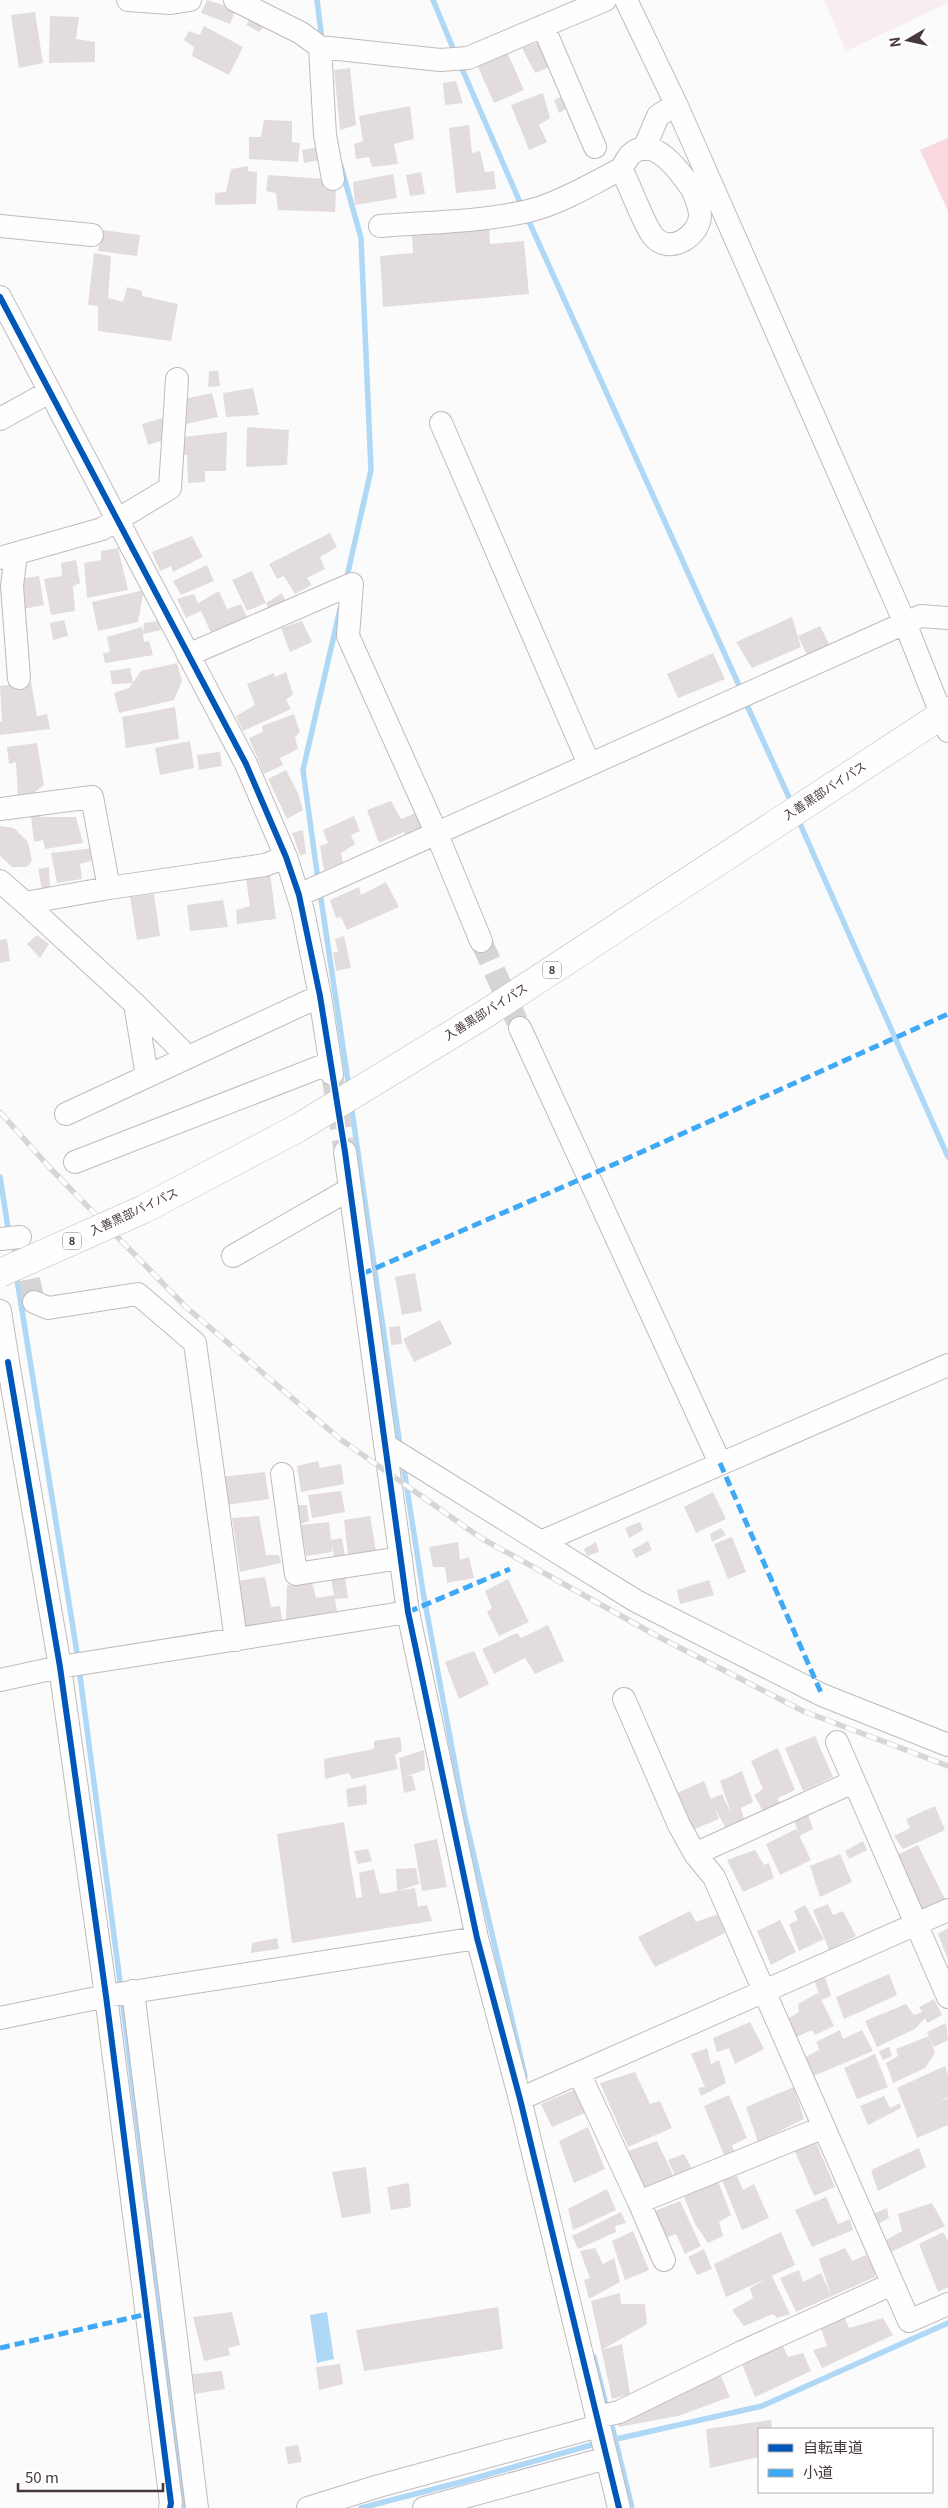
<svg xmlns="http://www.w3.org/2000/svg" width="948" height="2508" font-family="Georgia,'Noto Sans JP',serif">
	<style>
		.built { fill: #f8edef }
		.green { fill: #f9d8e0 }
		.water { fill: #afd7f6 }
		.lines { fill: none; stroke-linecap: round; stroke-linejoin: round }
		.stream { stroke: #afd7f6; stroke-width: 5.5 }
		.building { fill: #e2dcdd }
		.minor-tunnel { stroke: #d7d4d5; stroke-width: 22; stroke-dasharray: 22 11; stroke-linecap: butt }
		.minor-casing { stroke: #c1babc; stroke-width: 24 }
		.highway-casing { stroke: #c1babc; stroke-width: 29 }
		.minor { stroke: #fefefe; stroke-width: 22 }
		.highway { stroke: #fefefe; stroke-width: 28 }
		.rail-casing { stroke: #d6d6d6; stroke-width: 5.5 }
		.rail { stroke: #fff; stroke-width: 4; stroke-dasharray: 11; stroke-linecap: butt }
		.highway-bridge-casing { stroke: #c1babc; stroke-width: 29; stroke-linecap: butt }
		.highway-bridge { stroke: #fefefe; stroke-width: 28 }
		.quiet { stroke: #3fa9f5; stroke-width: 5; stroke-dasharray: 10 5; stroke-linecap: butt }
		.cycleway-casing { stroke: #fff; stroke-width: 9 }
		.cycleway { stroke: #0057b8; stroke-width: 6 }
		.labels { text-anchor: middle; stroke-width: 4; stroke-linejoin: round; paint-order: stroke }
		.shield { fill: #fff; stroke: #7e7476; stroke-width: 1 }
		.shield-label { font-size: 11px; font-weight: bold; fill: #47383b }
		.street-label { font-size: 12px; fill: #47383b; stroke: #fff }
	</style>
	<rect width="100%" height="100%" fill="#fbfbfb"/>
	<path class="built" d="M824,0H948V3L846,51Z"/>
	<path class="green" d="M948,138V211L920,150Z"/>
	<path class="water" d="M327,2312L334,2359L317,2363L310,2315Z"/>
	<g class="lines">
		<path class="stream" d="M317,0L322,40
			M433,0L455,53
			M460,64L522,207
			M341,166L361,238L371,470L346,581
			M526,215L742,692
			M745,701L792,804
			M797,817L948,1157
			M318,880L303,770L340,609
			M320,892L349,1088
			M351,1104L400,1446
			M0,1177L9,1234
			M16,1273L78,1659
			M403,1463L423,1592L464,1813L525,2076
			M79,1668L121,1989
			M122,1998L185,2508
			M594,2357L607,2409
			M610,2418L632,2508
			M612,2440L762,2406L948,2323
			M361,2508L465,2481L598,2443"/>
	</g>
	<path class="building" d="M207,0L236,9L230,24L201,13Z
		M35,12L43,63L19,68L11,15Z
		M252,15L265,25L259,32L246,25Z
		M50,16L79,17L76,39L95,42V62L49,63Z
		M204,26L243,47L229,75L192,56L194,47L184,40L189,31L200,35Z
		M541,41L552,66L535,73L522,48Z
		M507,52L524,90L494,103L477,65Z
		M350,68L356,125L340,130L334,70Z
		M456,81L463,103L445,105L443,83Z
		M543,93L550,118L539,125L547,142L529,150L511,105Z
		M565,95L571,106L559,113L554,100Z
		M410,106L414,139L394,144L398,164L372,167L369,157L356,159L354,144L363,141L359,116Z
		M264,120L292,121V142L300,143L298,162L249,159V137H261Z
		M469,125L472,153L480,151L485,172L494,171L496,189L456,193L449,128Z
		M318,147L320,160L304,163L302,150Z
		M248,166V171L257,172L256,204L215,205V193L226,192L231,169Z
		M421,172L425,194L410,196L406,175Z
		M393,174L397,198L355,205L353,182Z
		M268,175L325,179L324,189L336,190L335,212L278,210L276,193L266,191Z
		M489,225L490,244L524,241L529,294L383,307L380,256L413,253L412,236Z
		M103,230L140,235L137,256L98,251Z
		M94,253L111,256L108,298L123,302L127,287L142,291V296L178,304L171,341L98,331V306L88,305Z
		M209,371H218L220,386L208,387Z
		M253,388L259,415L226,417L223,393Z
		M212,393L218,417L186,424L184,399Z
		M162,418L167,439L148,445L142,424Z
		M247,427L289,430L287,465L246,467Z
		M227,432L226,471H205V482L188,483L187,455H183V437Z
		M330,533L337,547L320,557L325,569L307,578L312,585L295,594L284,576L277,579L269,564Z
		M192,536L203,557L173,572L171,566L160,571L152,552Z
		M118,548L128,590L87,598L84,563L101,560V551Z
		M76,560L80,583L73,586L75,611L51,615L44,579L62,576L61,563Z
		M207,565L214,581L181,595L173,581Z
		M252,571L266,603L247,611L232,580Z
		M39,576L44,605L23,609L19,579Z
		M144,590L138,622L98,631L92,602Z
		M219,591L227,609L241,604L248,619L212,635L201,611L186,618L177,599L194,594L198,603Z
		M282,593L287,603L270,613L266,603Z
		M792,617L801,647L752,668L736,642Z
		M64,620L68,636L53,640L50,623Z
		M158,621L161,630L143,634L144,623Z
		M302,621L312,642L290,652L281,628Z
		M820,626L830,646L807,655L798,636Z
		M142,627L144,642L149,641L153,655L105,663L103,653L110,652L107,637Z
		M713,653L725,679L678,698L667,674Z
		M177,663L182,681L174,700L119,713L114,693L129,688L141,671Z
		M130,668L133,683L112,684L110,671Z
		M286,672L293,694L286,700L291,709L243,731L236,716L255,705L247,684L274,673L275,677Z
		M31,682L37,716L47,714L50,729L0,735V722L2,721L0,686Z
		M175,707L179,739L126,748L122,717Z
		M294,714L300,732L295,737L298,749L280,758L283,765L264,774L249,738L263,732L262,726Z
		M190,741L194,768L160,775L155,748Z
		M37,743L44,785L31,795L18,798L16,762L9,764L7,747Z
		M220,752L222,766L199,770L197,755Z
		M286,770L298,793L303,810L287,819L268,779Z
		M391,801L401,819L416,813L422,827L406,836L404,832L379,843L367,810Z
		M37,813L41,817H76L83,843L45,849L43,840L34,842L31,816Z
		M354,816L360,831L351,835L355,844L341,853L343,862L324,870L320,846L328,843L323,830Z
		M0,826L14,828L28,842L32,861L27,867H12L0,856Z
		M303,830L306,854L300,855L292,833Z
		M94,848L97,859L80,864L82,879L57,883L51,853Z
		M49,867L50,888L42,890L38,869Z
		M270,874L276,919L237,924L236,910L250,906L246,879Z
		M386,882L399,907L347,930L341,917L336,918L330,900L359,887L361,895Z
		M154,894L160,936L137,940L130,897Z
		M223,900L228,927L190,931L187,905Z
		M37,935L49,944L40,958L27,944Z
		M344,936L351,968L336,971L333,952H338L335,939Z
		M7,939L10,961L0,963V940Z
		M415,1273L422,1311L402,1315L395,1277Z
		M440,1320L452,1344L414,1362L403,1339Z
		M400,1326L402,1344L391,1345L389,1327Z
		M318,1461L320,1468L341,1464L344,1484L301,1492L297,1466Z
		M265,1472L269,1499L227,1505L221,1477Z
		M341,1491L345,1512L312,1518L308,1495Z
		M713,1492L726,1519L696,1533L684,1507Z
		M294,1505H307L309,1521L298,1525Z
		M259,1516L266,1555H279L281,1563L240,1572L232,1518Z
		M370,1516L376,1551L348,1554L344,1520Z
		M329,1522L331,1540L342,1538L345,1556L334,1558L332,1545V1552L306,1556L301,1525Z
		M640,1522L643,1530L629,1538L625,1528Z
		M721,1528L726,1535L712,1542L710,1534Z
		M732,1537L746,1572L728,1579L714,1544Z
		M648,1541L652,1550L636,1558L632,1550Z
		M458,1542L460,1560L469,1557L474,1578L447,1583L445,1567H433L429,1547Z
		M596,1542L599,1552L587,1556L584,1549Z
		M265,1577L271,1607L280,1606L282,1620L242,1627L236,1581Z
		M345,1577L348,1598L335,1599L337,1611L286,1620L287,1585L312,1582L316,1598L334,1595L331,1579Z
		M508,1579L529,1622L499,1636L487,1612L492,1608L485,1591Z
		M709,1580L714,1595L680,1604L677,1590Z
		M548,1625L564,1661L535,1674L525,1658L494,1674L482,1649L517,1633L521,1638Z
		M474,1651L489,1684L459,1699L445,1662Z
		M815,1736L833,1777L803,1791L785,1748Z
		M400,1737L402,1751L395,1755L398,1769L352,1779L349,1773L325,1779L324,1759L374,1749V1741Z
		M778,1748L795,1790L778,1798L779,1803L763,1811L754,1795L763,1789L751,1761Z
		M424,1750L425,1770L403,1777L412,1775L416,1790L404,1793L399,1758Z
		M742,1771L753,1802L741,1808L744,1819L725,1827L715,1808L719,1819L692,1830L675,1794L704,1781L711,1799L722,1794L732,1815L720,1781Z
		M366,1785L367,1804L348,1807L346,1789Z
		M935,1806L945,1830L903,1849L894,1836L910,1828L906,1819Z
		M807,1812L813,1829L799,1836L794,1819Z
		M344,1822L356,1898L362,1897L359,1873L374,1869L380,1894L415,1888L418,1907L427,1905L432,1921L292,1943L277,1834Z
		M796,1829L811,1860L780,1875L766,1844Z
		M437,1839L447,1887L422,1891L414,1844Z
		M863,1841L867,1850L849,1859L845,1851Z
		M918,1845L945,1899L922,1910L897,1855Z
		M368,1849L372,1861L358,1864L354,1851Z
		M755,1850L764,1865L769,1863L774,1878L743,1892L727,1860Z
		M840,1854L852,1882L820,1897L810,1866Z
		M416,1868L419,1884L397,1891L396,1869Z
		M828,1904L833,1915L843,1911L856,1936L829,1950L813,1910Z
		M805,1905L824,1939L799,1951L789,1924L798,1920L794,1911Z
		M690,1911L696,1922L718,1914L725,1933L655,1967L638,1937Z
		M780,1920L796,1952L771,1965L757,1931Z
		M948,1928V1960L938,1934Z
		M277,1938L279,1949L251,1953L252,1943Z
		M889,1974L897,1995L844,2019L836,1997Z
		M825,1977L831,1996L821,2000L815,1982Z
		M818,1993L834,2026L815,2035L812,2030L794,2038L785,2020L799,2012L798,2004Z
		M934,1999L942,2015L927,2023L925,2018L915,2029L877,2047L865,2021L906,2004L914,2015L922,2012L919,2007Z
		M750,2022L764,2049L735,2064L729,2048L717,2052L713,2038Z
		M946,2023L948,2040L934,2047L929,2036L935,2053L925,2068L893,2083L886,2063L898,2056L896,2049L929,2036L927,2032Z
		M840,2030L843,2039L862,2030L873,2051L811,2077L803,2058L819,2050L823,2058L816,2042Z
		M889,2047L892,2056L883,2060L879,2051Z
		M707,2048L711,2064L719,2060L726,2083L701,2096L698,2088L705,2087L691,2054Z
		M875,2054L888,2087L857,2099L844,2068Z
		M945,2066L948,2076V2097L937,2103L948,2098V2125L917,2138L897,2088Z
		M635,2072L650,2104L660,2101L672,2128L628,2147L600,2083Z
		M794,2087L804,2119L758,2142L746,2107Z
		M574,2090L585,2113L552,2127L541,2104Z
		M729,2095L747,2138L732,2145L734,2151L724,2155L704,2106Z
		M884,2096L890,2108L900,2103L901,2108L868,2125L860,2106Z
		M588,2127L605,2169L574,2183L559,2141Z
		M815,2140L835,2187L814,2196L794,2149Z
		M657,2141L674,2177L645,2189L628,2151Z
		M919,2148L926,2167L878,2191L871,2170Z
		M684,2154L692,2169L676,2178L668,2160Z
		M366,2167L371,2213L342,2218L332,2172Z
		M737,2176L743,2190L754,2184L769,2218L742,2230L722,2180Z
		M718,2181L731,2215L719,2222L723,2236L708,2243L695,2224L684,2197Z
		M409,2183L411,2207L391,2210L387,2187Z
		M607,2189L616,2210L573,2230L568,2209Z
		M826,2197L838,2224L850,2219L853,2230L812,2247L795,2210Z
		M680,2201L701,2246L685,2254L676,2234L666,2238L655,2211Z
		M932,2203L945,2226L891,2252L886,2240L902,2231L898,2214Z
		M887,2208L889,2218L876,2225L873,2214Z
		M621,2212L626,2223L615,2226L616,2232L578,2249L572,2236Z
		M633,2231L649,2270L625,2280L612,2241Z
		M781,2232L795,2265L772,2276L790,2314L777,2318L773,2314L744,2326L732,2310L753,2298L750,2288L768,2278L726,2297L714,2264Z
		M943,2232L948,2241V2287L938,2292L919,2244Z
		M595,2248L603,2264L614,2258L620,2282L589,2299L584,2280L590,2278L580,2251Z
		M845,2248L852,2261L866,2255L875,2268V2277L796,2312L780,2278L799,2270L803,2282L821,2273L831,2295L819,2259Z
		M704,2249L712,2269L697,2275L688,2257Z
		M620,2293L621,2304H645L647,2324L602,2350L622,2344L630,2394L612,2399L591,2301Z
		M498,2307L503,2349L364,2371L356,2330Z
		M232,2312L240,2345L228,2348L230,2355L204,2361L193,2317Z
		M843,2314L849,2328L883,2318L893,2335L822,2368L813,2350L827,2346L820,2325Z
		M782,2344L788,2357L803,2353L811,2371L755,2397L742,2364Z
		M340,2364L343,2384L319,2390L316,2367Z
		M222,2371L225,2389L195,2394L193,2374Z
		M720,2374L730,2397L678,2416L618,2427L617,2418Z
		M771,2420L772,2429H759V2457L710,2468L706,2429Z
		M298,2445L302,2462L288,2464L285,2447Z"/>
	<g class="lines">
		<path class="minor-tunnel" d="M481,941L520,1028
			M332,1074L345,1152
			M22,1247L34,1302"/>
		<defs>
			<path id="minor" d="M128,0L171,3L190,0
				M235,0L301,33L320,47L440,60L468,58L605,0
				M626,0L676,104L905,623L948,731
				M543,26L595,147
				M320,47L325,135L333,179
				M644,149L658,116L676,104
				M621,169C624,164 627,159 630,155C653,132 681,173 692,189
				M0,226L92,235
				M380,226C429,222 492,222 539,208C568,199 595,182 621,169C630,185 643,223 653,236C669,256 700,236 700,215C700,207 695,196 692,189L710,181
				M0,297L246,764L286,857L303,911L320,996L332,1074
				M0,419L49,392
				M441,423L589,764
				M16,554L12,586L19,678
				M0,558L102,529L170,488L177,379
				M188,655L352,584L348,636L436,832L481,941
				M0,809L92,797L109,888L265,865L286,857
				M0,881L25,903L109,888
				M299,895L905,623L921,616L948,618
				M25,903L135,1004L147,1076
				M135,1004L188,1057
				M520,1028L720,1463
				M66,1114L320,996
				M345,1152L408,1612L477,1938L520,2099L619,2508
				M75,1162L330,1063
				M0,1239L20,1237
				M233,1256L350,1189
				M34,1302L48,1308L138,1294L195,1343L236,1640
				M0,1311L8,1362L0,1364
				M8,1362L60,1667L106,1996L171,2503L170,2508
				M385,1445L636,1601L822,1695L948,1745
				M282,1474L296,1574L401,1558
				M543,1541L948,1365
				M0,1680L60,1667L408,1612
				M624,1699L679,1825L695,1854
				M837,1742L948,1997
				M853,1782L695,1854L714,1877L909,2321L948,2304
				M133,1991L197,2508
				M0,2018L106,1996L477,1938
				M579,2073L639,2202L824,2127
				M520,2099L948,1910
				M639,2202L664,2260
				M597,2417L619,2412L742,2352L892,2284
				M308,2508L379,2486L599,2426
				M424,2508L607,2458"/>
			<path id="highway" d="M144,1209L298,1128L485,1014L948,711"/>
		</defs>
		<use href="#minor" class="minor-casing"/>
		<use href="#highway" class="highway-casing"/>
		<use href="#minor" class="minor"/>
		<use href="#highway" class="highway"/>
		<defs>
			<path id="rail" d="M0,1112L50,1168L186,1307L340,1439L481,1538L659,1637L803,1711L948,1766"/>
		</defs>
		<use href="#rail" class="rail-casing"/>
		<use href="#rail" class="rail"/>
		<defs>
			<path id="highway-bridge" d="M0,1273L144,1209"/>
		</defs>
		<use href="#highway-bridge" class="highway-bridge-casing"/>
		<use href="#highway-bridge" class="highway-bridge"/>
		<path class="quiet" d="M362,1274L588,1176L948,1014
			M720,1463L822,1695
			M408,1612L510,1569
			M0,2348L147,2314"/>
		<defs>
			<path id="cycleway" d="M0,297L246,764L286,857L299,895L320,996L345,1152L408,1612L477,1938L520,2099L619,2508
				M8,1362L60,1667L106,1996L171,2503L170,2508"/>
		</defs>
		<use href="#cycleway" class="cycleway-casing"/>
		<use href="#cycleway" class="cycleway"/>
	</g>
	<g class="labels">
		<g class="shield">
			<rect x="543" y="961.5" width="18" height="17" rx="4"/>
			<rect x="63" y="1232.5" width="18" height="17" rx="4"/>
		</g>
		<g class="shield-label">
			<text x="552" y="974">8</text>
			<text x="72" y="1245">8</text>
		</g>
		<g class="street-label">
			<text transform="translate(825 791) rotate(-33)" y="4">入善黒部バイパス</text>
			<text transform="translate(486 1012) rotate(-32)" y="4">入善黒部バイパス</text>
			<text transform="translate(134 1212) rotate(-25)" y="4">入善黒部バイパス</text>
		</g>
	</g>
	<rect x="758" y="2428" width="175" height="65" fill="#ffffff" stroke="#b5afb1"/>
	<rect x="768" y="2444" width="25" height="8" fill="#0057b8" stroke="#b5afb1"/>
	<text x="803" y="2453" font-size="15" fill="#47383b">自転車道</text>
	<rect x="768" y="2469" width="25" height="8" fill="#3fa9f5" stroke="#b5afb1"/>
	<text x="803" y="2478" font-size="15" fill="#47383b">小道</text>
	<g transform="translate(908 40) rotate(261)" stroke="#ffffff" stroke-width="4" paint-order="stroke">
	<path d="M0-4L9 19L0 12L-9 19Z" fill="#47383b"/>
	<text y="-8" font-size="14" font-weight="bold" text-anchor="middle" fill="#47383b">N</text>
	</g>
	<path d="M18 2483v8h145v-8" fill="none" stroke="#47383b" stroke-width="2.5"/>
	<text x="25" y="2483" font-size="15" fill="#47383b" stroke="#ffffff" stroke-width="4" paint-order="stroke">50 m</text>
</svg>
